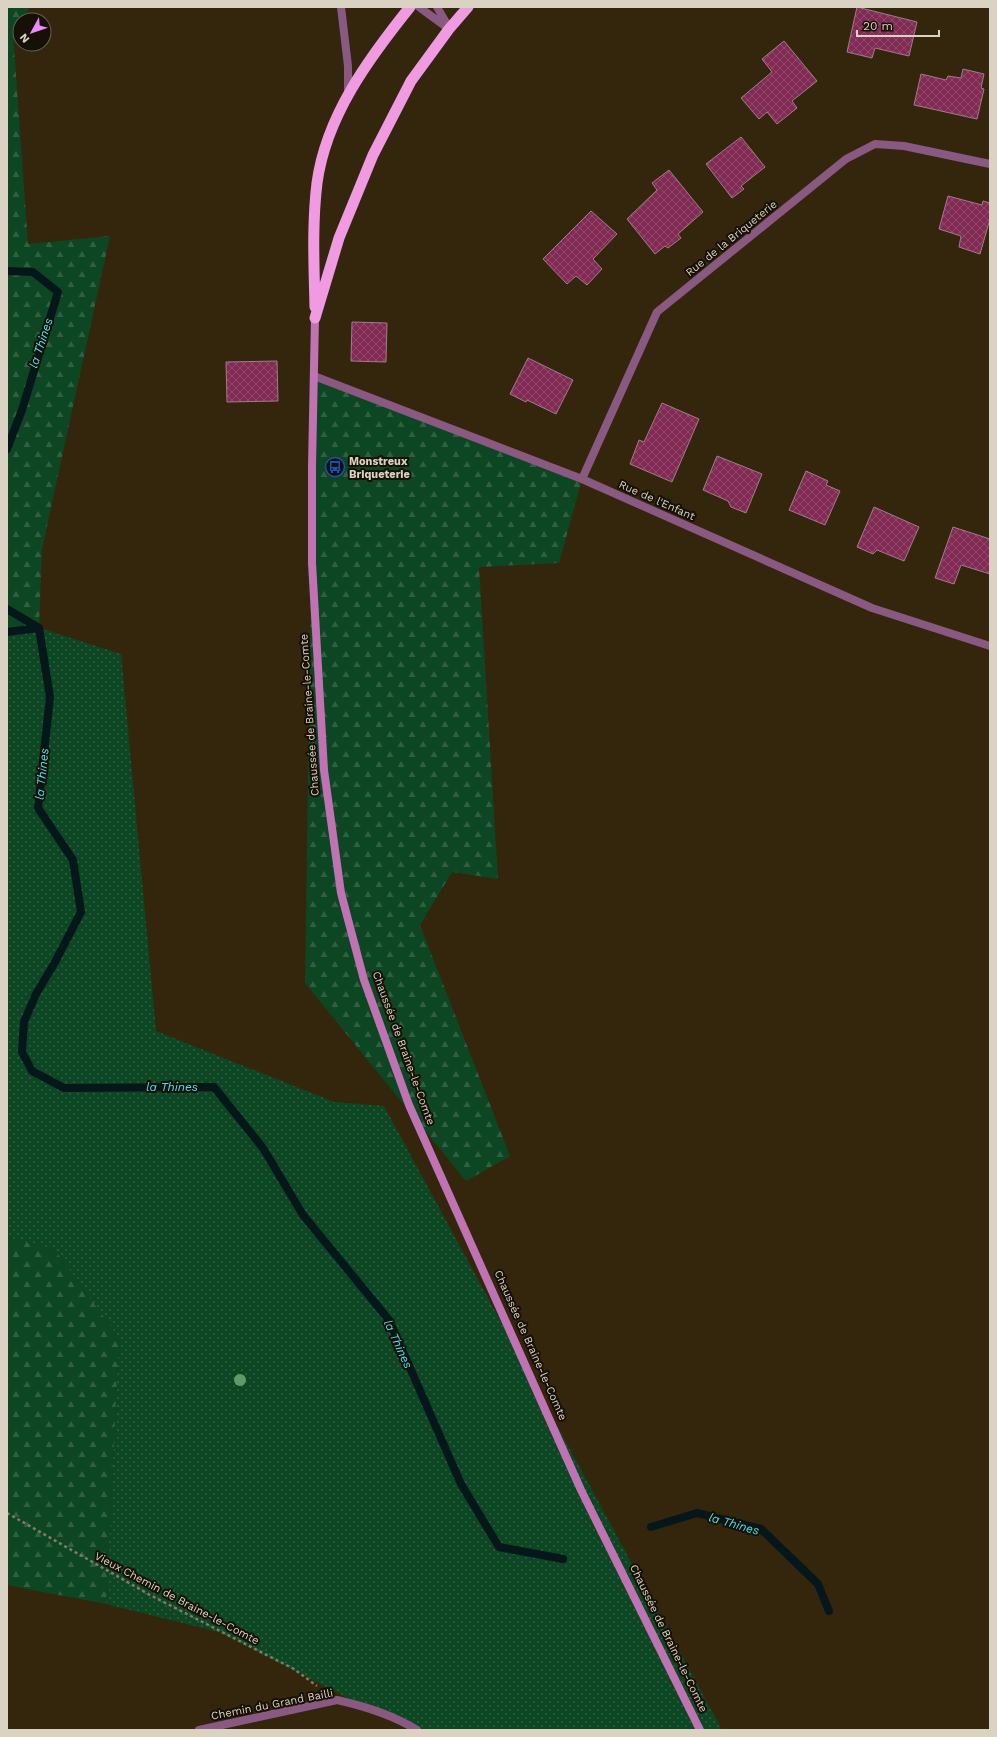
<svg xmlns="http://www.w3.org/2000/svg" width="997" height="1737" font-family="'Work Sans',sans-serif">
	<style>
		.grass { fill: url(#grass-dots) }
		.forest { fill: url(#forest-firs) }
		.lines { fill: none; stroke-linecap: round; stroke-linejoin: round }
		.stream { stroke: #05171a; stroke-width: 8 }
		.building { fill: url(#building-cross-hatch); stroke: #9e7e8a }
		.path { stroke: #857a66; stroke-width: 2.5; stroke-dasharray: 3 3; stroke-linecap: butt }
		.minor { stroke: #895981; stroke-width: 8 }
		.tertiary { stroke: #895981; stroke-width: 8 }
		.secondary { stroke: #c073b3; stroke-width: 8 }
		.trunk { stroke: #f09ae2; stroke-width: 11 }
		.tree { fill: #5f9a62 }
		.labels { text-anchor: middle; stroke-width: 4; stroke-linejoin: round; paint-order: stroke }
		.street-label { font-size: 11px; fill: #dad2c3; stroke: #161006 }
		.poi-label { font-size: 11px; font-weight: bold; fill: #dad2c3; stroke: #161006; text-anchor: start }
		.water-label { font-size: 12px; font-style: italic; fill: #4be1f5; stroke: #161006 }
	</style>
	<defs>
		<pattern id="grass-dots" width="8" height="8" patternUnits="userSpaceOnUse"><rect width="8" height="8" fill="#0d4623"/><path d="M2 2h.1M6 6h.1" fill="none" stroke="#306041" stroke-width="1.8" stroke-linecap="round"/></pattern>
		<pattern id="forest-firs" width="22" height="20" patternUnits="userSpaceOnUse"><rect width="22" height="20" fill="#0d4623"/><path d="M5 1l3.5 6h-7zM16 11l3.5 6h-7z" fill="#306041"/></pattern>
		<pattern id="building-cross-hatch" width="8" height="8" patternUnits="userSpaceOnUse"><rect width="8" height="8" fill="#812a54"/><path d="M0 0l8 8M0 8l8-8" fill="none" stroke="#92486b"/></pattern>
	</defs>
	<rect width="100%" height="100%" fill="#33260d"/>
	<path class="grass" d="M39,628L121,654L156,1031L334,1102L384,1106L722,1730H410L219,1632L106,1604L119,1338L55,1250L7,1237V633Z"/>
	<path class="forest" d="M7,7H30L22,20H20V23L13,34L28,244L110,236L42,549L39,628L7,633Z
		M314,376L582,479L559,563L479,567L498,879L452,872L420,925L510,1156L466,1181L305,983Z
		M7,1237L55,1250L119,1338L106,1604L7,1585Z"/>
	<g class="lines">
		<path class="stream" d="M7,271L33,272L58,292L22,410L7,449
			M7,609L39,628L50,697L38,808L73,860L81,912L54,964L36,994L24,1022L22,1052L32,1071L64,1088L214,1087L263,1148L303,1215L389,1320L461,1484L499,1547L563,1559
			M7,632L39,628
			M651,1527L697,1513L761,1529L818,1584L829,1611"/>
	</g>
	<path class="building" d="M857,7L917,22L909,56L875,48L872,58L847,52Z
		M784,41L817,81L792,101L797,108L777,124L767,112L759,119L741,98L772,72L762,59Z
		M963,69L984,74L981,88L984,89L977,119L914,105L921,74L946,80L948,76L961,78Z
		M741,137L765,167L741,186L744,189L732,198L706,164Z
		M669,170L703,212L678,234L681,238L668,248L665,246L655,254L627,219L657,190L652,183Z
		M948,196L982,205L983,201L990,203V219L980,254L959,247L961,236L939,229Z
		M591,211L617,234L593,259L602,269L587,285L576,276L567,284L543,259Z
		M352,322L387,323L386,362L351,361Z
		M528,358L573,380L556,414L527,400L526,402L510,394Z
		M277,361L278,401L227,402L226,362Z
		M662,403L699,419L672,482L630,464L639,440L644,442Z
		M717,456L762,474L746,513L731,507L728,501L703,490Z
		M806,471L828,481L826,485L840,491L825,525L789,510Z
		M874,507L919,527L904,561L877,550L873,554L857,547Z
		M953,527L990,539V574L961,565L954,584L935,578Z"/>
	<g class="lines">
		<path class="path" d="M7,1513L150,1595L294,1669L317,1686"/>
		<path class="minor" d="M314,376L582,479L872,608L990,646
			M582,479L657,312L846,159L875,144L904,146L990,164
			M199,1730L337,1700C364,1706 393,1715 417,1730"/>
		<path class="tertiary" d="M341,7L348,66V94
			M419,7L449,29
			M437,7L448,26"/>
		<path class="secondary" d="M315,318L312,466V563L324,770L341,893L364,980L409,1105L581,1490L700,1730"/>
		<path class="trunk" d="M315,307C314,266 312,224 317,183C326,116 369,58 410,7
			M315,318L339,238L373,155L411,81L449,29L468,7"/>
	</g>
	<circle class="tree" cx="240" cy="1380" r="6"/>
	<defs>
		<symbol id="bus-ring" viewBox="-11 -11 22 22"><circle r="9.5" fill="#161006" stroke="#1a4fb4" stroke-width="1.5"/><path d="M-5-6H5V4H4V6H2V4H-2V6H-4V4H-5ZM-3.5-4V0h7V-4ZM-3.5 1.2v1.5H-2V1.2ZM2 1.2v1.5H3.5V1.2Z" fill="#1a4fb4"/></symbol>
	</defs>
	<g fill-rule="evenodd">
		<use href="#bus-ring" x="324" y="456" width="22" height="22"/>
	</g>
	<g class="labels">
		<g class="street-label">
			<text transform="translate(731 238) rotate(-39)" y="4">Rue de la Briqueterie</text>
			<text transform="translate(657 500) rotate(24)" y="4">Rue de l'Enfant</text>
			<text transform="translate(309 715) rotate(-94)" y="4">Chaussée de Braine-le-Comte</text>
			<text transform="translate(404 1048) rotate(70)" y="4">Chaussée de Braine-le-Comte</text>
			<text transform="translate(531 1345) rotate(66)" y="4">Chaussée de Braine-le-Comte</text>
			<text transform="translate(177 1598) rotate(28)" y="4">Vieux Chemin de Braine-le-Comte</text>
			<text transform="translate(669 1638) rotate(64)" y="4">Chaussée de Braine-le-Comte</text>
			<text transform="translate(272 1704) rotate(-11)" y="4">Chemin du Grand Bailli</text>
		</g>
		<g class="poi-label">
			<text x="349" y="465">Monstreux<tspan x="349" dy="13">Briqueterie</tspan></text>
		</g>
		<g class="water-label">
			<text transform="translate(41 343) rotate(-72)" y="4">la Thines</text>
			<text transform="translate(42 774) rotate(-84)" y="4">la Thines</text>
			<text x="172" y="1091">la Thines</text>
			<text transform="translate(398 1344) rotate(65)" y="4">la Thines</text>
			<text transform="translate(734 1524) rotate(16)" y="4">la Thines</text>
		</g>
	</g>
	<rect width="997" height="1737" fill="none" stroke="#dad2c3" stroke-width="16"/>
	<g transform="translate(32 32) rotate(230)"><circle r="19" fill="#161006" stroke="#645e52"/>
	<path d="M0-3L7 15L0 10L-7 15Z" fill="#ec8cfb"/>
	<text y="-6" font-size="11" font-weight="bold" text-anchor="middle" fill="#dad2c3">N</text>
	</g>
	<path d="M857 30v6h82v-6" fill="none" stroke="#dad2c3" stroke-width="2"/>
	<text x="863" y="30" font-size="12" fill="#dad2c3" stroke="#161006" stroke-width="3" paint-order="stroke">20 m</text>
</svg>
